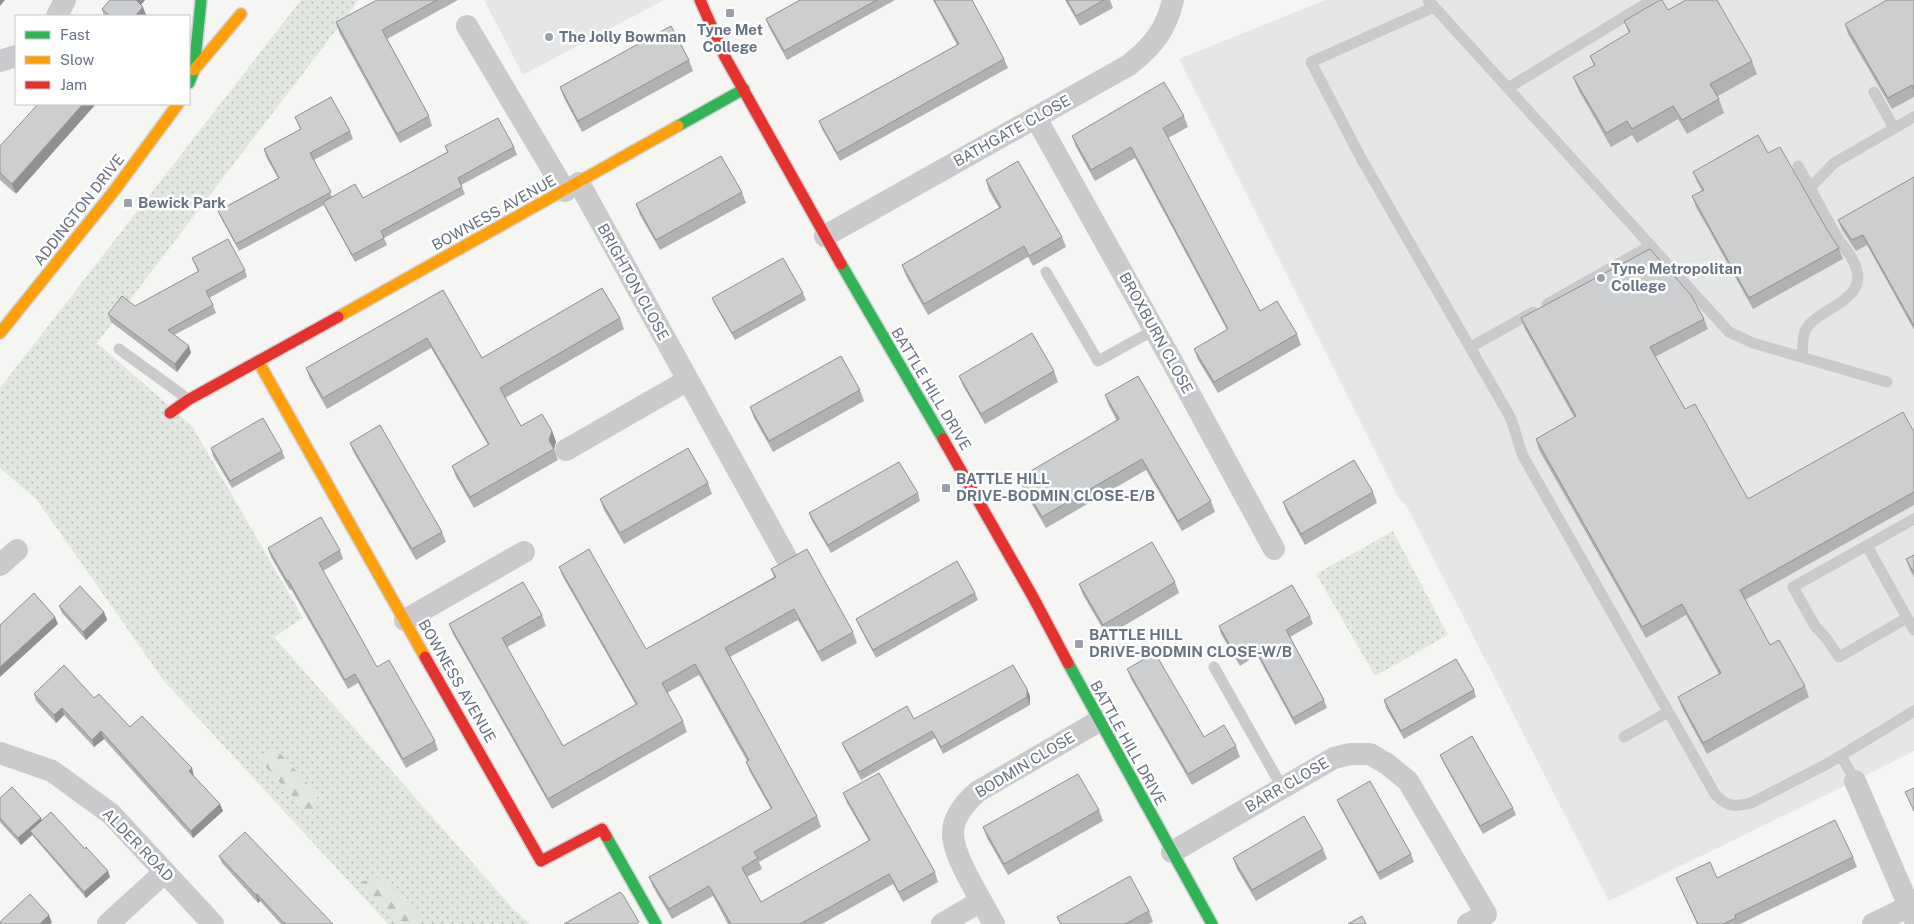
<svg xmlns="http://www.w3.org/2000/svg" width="1914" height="924" font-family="'Public Sans',sans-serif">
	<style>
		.built { fill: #e5e7e7 }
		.grass { fill: url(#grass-dots) }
		.forest { fill: url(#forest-firs) }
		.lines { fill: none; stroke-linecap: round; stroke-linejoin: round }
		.fast-casing { stroke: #d2d2d3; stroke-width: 14 }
		.slow-casing { stroke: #d2d2d3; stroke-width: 14 }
		.jam-casing { stroke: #d2d2d3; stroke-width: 14 }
		.lane { stroke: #cacacc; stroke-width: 11 }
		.street { stroke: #cacacc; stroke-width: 22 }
		.fast { stroke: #30b455; stroke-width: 11 }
		.slow { stroke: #ff9f0a; stroke-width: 11 }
		.jam { stroke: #e5322d; stroke-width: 11 }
		.wall { fill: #b0b1b3 }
		.shaded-wall { fill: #909092 }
		.building { fill: #cdced0; stroke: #909092 }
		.poi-dot { fill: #99a0aa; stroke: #fff; stroke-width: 2 }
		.labels { text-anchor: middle; stroke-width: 5; stroke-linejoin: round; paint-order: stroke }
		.poi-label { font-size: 15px; font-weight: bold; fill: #677382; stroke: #fff; text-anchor: start }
		.street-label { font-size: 15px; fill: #677382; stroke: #fff }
	</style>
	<defs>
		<pattern id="grass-dots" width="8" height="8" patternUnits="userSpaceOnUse" patternTransform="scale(1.25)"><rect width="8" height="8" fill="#e3e7e2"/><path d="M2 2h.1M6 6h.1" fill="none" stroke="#bcc0bd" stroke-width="1.8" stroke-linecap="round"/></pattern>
		<pattern id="forest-firs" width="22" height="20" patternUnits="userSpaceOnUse" patternTransform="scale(1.25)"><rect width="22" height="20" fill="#e3e7e2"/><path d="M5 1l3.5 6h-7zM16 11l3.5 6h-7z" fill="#bcc0bd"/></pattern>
	</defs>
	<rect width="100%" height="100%" fill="#f5f5f4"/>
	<path class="built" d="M484,0H664L523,75Z
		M1325,0H1914V751L1855,781L1609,901L1407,507L1398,497L1179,59Z"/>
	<path class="grass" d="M301,0H359L97,343L192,426L303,618L274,637L515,911L530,924H388L164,681L37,500L0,468V388Z
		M1393,531L1448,635L1375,676L1316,574Z"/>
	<path class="forest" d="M277,750L318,795L311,817L256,756Z
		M380,877L422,921L421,924H398L360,882Z"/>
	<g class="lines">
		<defs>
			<path id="fast" d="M189,83L194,70L201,1
				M678,126L744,89
				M841,264L943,439
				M1068,663L1212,924
				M606,836L656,924"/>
			<path id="slow" d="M194,70L241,14
				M338,317L678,126
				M0,333L114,191L178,104
				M258,361L425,657"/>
			<path id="jam" d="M700,0L725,57L841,264
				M170,413L188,400L338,317
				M943,439L1033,597L1068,663
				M425,657L541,861L602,829L606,836"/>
		</defs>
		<use href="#fast" class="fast-casing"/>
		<use href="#slow" class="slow-casing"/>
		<use href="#jam" class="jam-casing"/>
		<path class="lane" d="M1428,0L1729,332L1753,343L1887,382
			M1434,7L1311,62L1362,160L1509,415C1516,429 1517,442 1523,456L1715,794C1726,807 1736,807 1751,803L1827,764L1914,711
			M1508,88L1652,0
			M1874,92L1894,128
			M1798,166L1810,188
			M1046,272L1098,361L1154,330
			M1547,304L1650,246
			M1471,347L1533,312
			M119,349L188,399
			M1802,357C1803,349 1802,338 1805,331C1814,310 1865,302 1857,271C1854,257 1843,247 1836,235C1827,220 1819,204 1810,188L1834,163L1914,117
			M1867,546L1914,630
			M1907,618L1839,657L1826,638L1815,626L1793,587L1914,519
			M1214,667L1282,787
			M1624,737L1668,712
			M1841,755L1855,781"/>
		<path class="street" d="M57,16L65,0
			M467,26L565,191
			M0,61L16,56
			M1036,118L1174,365L1274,549
			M579,183L786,557
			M825,236L1129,65C1153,46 1166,30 1173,0
			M566,450L688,380
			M0,565L17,550
			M405,620L524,552
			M0,753L52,771L111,814L213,924
			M1855,781L1914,918
			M1172,852L1334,758L1350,754H1370L1387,764L1408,781L1486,914L1468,924
			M108,924L165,872
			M942,924L981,901
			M994,924C985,908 976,892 968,877C949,840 944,822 977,792L1099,721
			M1873,924L1914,904"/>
		<use href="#fast" class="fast"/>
		<use href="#slow" class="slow"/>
		<use href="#jam" class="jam"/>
	</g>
	<path class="wall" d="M110,0H145L141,5L146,15L145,16H104L102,9Z
		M377,0H458L387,39L429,116L432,126L400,143L339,32L336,22Z
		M800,0H895L787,60L769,27L766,19Z
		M933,0H972L1004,59L1008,68L840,161L822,129L819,121L957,45Z
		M1065,0H1110L1113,8L1080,26Z
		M1914,0V97L1892,109L1848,34L1845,24Z
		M1668,10L1752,61L1757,74L1718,96L1724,113L1687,134L1678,119L1637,143L1632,135L1611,147L1579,91L1573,77L1594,66L1590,56L1629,33L1624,21Z
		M689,60L693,71L582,132L564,98L560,87Z
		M1184,116L1188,127L1168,138L1260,311L1297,334L1301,345L1218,393L1198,360L1194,349L1227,330L1135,158L1095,181L1076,147L1072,136Z
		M295,117L350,131L353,139L314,160L332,197L363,198L447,152L445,146L514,147L517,155L461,185L465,194L384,238L387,245L355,262L326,209L324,205L239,251L221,218L218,211L278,178L266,157L264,149L300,129Z
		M0,146L16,194L0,180Z
		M1768,153L1826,228L1839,248L1843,259L1753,309L1696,207L1692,196L1702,191L1697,182L1693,172Z
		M1914,177V330L1867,245L1856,251L1842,230L1838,220Z
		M986,180L1062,237L1066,247L1033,266L1028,257L928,315L906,276L902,265L999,208L989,191Z
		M742,192L746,203L660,250L640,215L636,204Z
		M192,258L245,270L247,277L209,298L213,305L216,313L174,335L189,346L191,353L177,372L111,322L108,314L135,306L198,272Z
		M443,290L482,358L620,318L624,329L505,398L521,426L552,431L556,442L554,449L558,460L474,508L456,477L452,466L488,445L431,348L327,409L310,379L306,368Z
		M803,293L806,300L735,340L715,305L712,298Z
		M1521,318L1704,319L1708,329L1655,357L1685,409L1748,499L1914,432V505L1745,600L1770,645L1805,686L1809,697L1707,754L1682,708L1678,697L1719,674L1686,615L1646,638L1539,450L1536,439L1574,417L1525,329Z
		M1054,371L1058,382L985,424L963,386L959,376Z
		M860,390L864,401L773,452L754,418L750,407Z
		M1105,395L1211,501L1215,512L1182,531L1146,470L1046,528L1023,489L1019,478L1117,421L1109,406Z
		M350,443L442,532L446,542L416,560L354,453Z
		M211,448L282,451L285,458L232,488L213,456Z
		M708,483L712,494L624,544L604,510L600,499Z
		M1373,492L1377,503L1305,545L1287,513L1283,502Z
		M918,493L920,501L831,553L812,521L809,513Z
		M268,548L340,550L343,559L323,571L377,667L435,741L438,750L406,768L358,683L348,689L291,589L290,590L271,557Z
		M1914,555V577L1910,570L1906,559Z
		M559,567L646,649L774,577L771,569L853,632L857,643L822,662L798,620L730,657L817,816L821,827L759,862L762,869L747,877L761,902L869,841L847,803L843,793L935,872L938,882L903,902L893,884L822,924H728L713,896L672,919L653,887L649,877L771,809L750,772L746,762L747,761L699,675L667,693L683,721L687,732L552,809L453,634L449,624L542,615L546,626L507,647L563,746L636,705L563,577Z
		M1175,582L1179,593L1107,636L1083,595L1079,584Z
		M975,593L978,600L876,658L859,626L856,619Z
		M59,606L104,612L107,620L86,640L62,613Z
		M1310,616L1313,624L1290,637L1324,700L1327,708L1295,725L1257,655L1240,666L1221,634L1219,626Z
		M1127,669L1204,737L1236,746L1240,757L1192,785L1131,679Z
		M1474,690L1476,697L1404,739L1386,708L1384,700Z
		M34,694L94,698L130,727L194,776L223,811L193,838L104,739L94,747L64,715L56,723L36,701Z
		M1030,696V705L943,754L935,738L861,780L845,750L842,743L914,719Z
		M1440,755L1513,808L1516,815L1483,834L1443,762Z
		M0,798L42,820L110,877L86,898L32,835L21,845L0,822Z
		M1337,800L1411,854L1414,862L1380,880L1340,807Z
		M1099,810L1103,821L1008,875L987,838L983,827Z
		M1323,849L1327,859L1256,901L1237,869L1233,858Z
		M219,856L333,924H281L260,901L258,903L222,863Z
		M1853,857L1857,867L1740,924H1697L1680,887L1676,878H1717Z
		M1149,911L1153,922L1149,924H1060L1057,917Z"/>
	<path class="shaded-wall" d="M0,0H5L0,6Z
		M136,0H145L138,8Z
		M143,7L146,15L145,16H135Z
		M83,104H96L16,194L12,184Z
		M189,346L191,353L177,372L175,364Z
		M552,431L556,442L554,449L549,440Z
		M104,612L107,620L86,640L83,632Z
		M55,617L58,624L0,677V667Z
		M1027,689L1030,696V705L1027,697Z
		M62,708L64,715L56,723L54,715Z
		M101,731L104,739L94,747L92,740Z
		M192,768L194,776L192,778L189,771Z
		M220,804L223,811L193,838L191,831Z
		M41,818L43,825L30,831L32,835L21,845L18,838Z
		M108,871L110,877L86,898L84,892Z
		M257,894L260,901L258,903L256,895Z
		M49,915L52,923L50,924H40Z"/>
	<path class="building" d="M110,0H136L143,7L135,16H110L102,9Z
		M377,0H437L382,30L429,116L397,134L336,22Z
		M800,0H877L784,51L766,19Z
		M934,0H972L1004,59L837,153L819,121L959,44Z
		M1067,0H1104L1076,16Z
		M1660,0H1662L1668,10L1686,0H1717L1752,61L1710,84L1719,99L1682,120L1673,106L1632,129L1627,121L1606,133L1573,77L1595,65L1590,56L1630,32L1624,21Z
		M1887,0H1914V89L1912,85L1888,98L1845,24Z
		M671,26L689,60L578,121L560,87Z
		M1164,82L1184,116L1163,128L1260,311L1277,301L1297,334L1214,382L1194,349L1228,329L1131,147L1091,170L1072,136Z
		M331,97L350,131L310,153L331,192L236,244L218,211L279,178L264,149L301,129L295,117Z
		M38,104H83L12,184L0,173V146Z
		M498,118L514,147L458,178L462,187L381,231L384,238L352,255L323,202L355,184L363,198L448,152L445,146Z
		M1758,135L1768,153L1780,147L1826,228L1839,248L1749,298L1692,196L1704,190L1693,172Z
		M721,156L742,192L656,240L636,204Z
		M1018,161L1062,237L1029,256L1024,246L924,304L902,265L1001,207L986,180Z
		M1914,177V326L1863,235L1852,240L1838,220Z
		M228,239L245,270L206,291L213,305L168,330L189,346L175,364L108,314L122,296L135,306L199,271L192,258Z
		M1650,249L1691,295L1704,319L1650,347L1685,409L1695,404L1748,499L1903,412L1914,432V492L1740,590L1770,645L1779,640L1805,686L1703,743L1678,697L1721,673L1682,604L1642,627L1536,439L1576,416L1521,318Z
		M783,258L803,293L732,333L712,298Z
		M602,288L620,318L500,388L521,426L542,414L552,431L549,440L554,449L470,497L452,466L489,444L427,338L323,398L306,368L443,290L482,358Z
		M1032,333L1054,371L981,414L959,376Z
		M841,356L860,390L769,441L750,407Z
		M1138,376L1211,501L1178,521L1142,459L1042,517L1019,478L1119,419L1105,395Z
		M263,418L282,451L230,481L211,448Z
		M380,425L442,532L412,549L350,443Z
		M688,448L708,483L620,533L600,499Z
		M1354,460L1373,492L1301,534L1283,502Z
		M899,462L918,493L828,545L809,513Z
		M321,517L340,550L319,563L377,667L389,660L435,741L403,759L355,674L345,680L288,580L287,581L268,548Z
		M1152,542L1175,582L1103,625L1079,584Z
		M589,549L646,649L776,577L771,569L807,549L853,632L818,652L794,609L725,648L817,816L754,852L758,858L742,868L761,902L870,840L843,793L879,773L935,872L899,892L889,874L800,924H731L709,886L669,909L649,877L772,808L746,762L749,760L695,664L662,683L683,721L548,799L449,624L523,582L542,615L502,638L563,746L637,704L559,567Z
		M1914,555V573L1906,559Z
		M957,561L975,593L873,650L856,619Z
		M1292,585L1310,616L1286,630L1324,700L1293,718L1255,648L1237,658L1219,626Z
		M80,586L104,612L83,632L59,606Z
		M34,593L55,617L0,667V625Z
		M1155,653L1204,737L1224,725L1236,746L1188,774L1127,669Z
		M1456,659L1474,690L1401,731L1384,700Z
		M64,665L94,698L99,694L130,727L142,716L192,768L189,771L220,804L191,831L101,731L92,740L62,708L54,715L34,694Z
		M1013,665L1027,689V697L941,747L932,731L859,772L842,743L907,706L914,719Z
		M1472,736L1513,808L1480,826L1440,755Z
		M1078,774L1099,810L1004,864L983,827Z
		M1370,781L1411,854L1378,873L1337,800Z
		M12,787L41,818L18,838L0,818V798Z
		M1914,788V811L1905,792Z
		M51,812L85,849L86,847L108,871L84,892L30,831Z
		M1304,816L1323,849L1252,890L1233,858Z
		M1835,820L1853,857L1735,915L1736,918L1723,924H1698L1676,878L1710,862L1717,878Z
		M245,832L333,924H285L257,894L256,895L219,856Z
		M1130,876L1149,911L1125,924H1061L1057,917Z
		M620,892L623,895L639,922L636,924H564Z
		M30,894L49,915L40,924H0V922Z
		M1362,916L1366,924H1348Z"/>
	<g class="poi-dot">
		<rect x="725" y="8" width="10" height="10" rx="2.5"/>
		<circle cx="549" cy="37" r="5"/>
		<rect x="123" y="198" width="10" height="10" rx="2.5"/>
		<circle cx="1601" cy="278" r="5"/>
		<rect x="941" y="483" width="10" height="10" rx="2.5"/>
		<rect x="1074" y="639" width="10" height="10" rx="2.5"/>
	</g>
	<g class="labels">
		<g class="poi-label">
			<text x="730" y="35" text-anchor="middle">Tyne Met<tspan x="730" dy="17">College</tspan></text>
			<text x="559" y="42">The Jolly Bowman</text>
			<text x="138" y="208">Bewick Park</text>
			<text x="1611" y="274">Tyne Metropolitan<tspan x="1611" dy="17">College</tspan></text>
			<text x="956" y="484">BATTLE HILL<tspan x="956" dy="17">DRIVE-BODMIN CLOSE-E/B</tspan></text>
			<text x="1089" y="640">BATTLE HILL<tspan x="1089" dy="17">DRIVE-BODMIN CLOSE-W/B</tspan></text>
		</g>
		<g class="street-label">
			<text transform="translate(1012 131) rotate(-29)" y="5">BATHGATE CLOSE</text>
			<text transform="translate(79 210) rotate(-52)" y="5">ADDINGTON DRIVE</text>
			<text transform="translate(494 213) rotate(-29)" y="5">BOWNESS AVENUE</text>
			<text transform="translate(633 282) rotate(61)" y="5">BRIGHTON CLOSE</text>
			<text transform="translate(1156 333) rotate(61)" y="5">BROXBURN CLOSE</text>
			<text transform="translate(931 389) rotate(59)" y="5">BATTLE HILL DRIVE</text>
			<text transform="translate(457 681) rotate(60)" y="5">BOWNESS AVENUE</text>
			<text transform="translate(1128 743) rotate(61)" y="5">BATTLE HILL DRIVE</text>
			<text transform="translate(1025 765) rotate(-31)" y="5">BODMIN CLOSE</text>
			<text transform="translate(1287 785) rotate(-30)" y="5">BARR CLOSE</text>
			<text transform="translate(138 845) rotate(46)" y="5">ALDER ROAD</text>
		</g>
	</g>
	<rect x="15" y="15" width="175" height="90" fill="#ffffff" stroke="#c2c7cd"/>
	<rect x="25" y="31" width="25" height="8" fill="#30b455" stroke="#c2c7cd"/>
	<text x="60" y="40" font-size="15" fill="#677382">Fast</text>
	<rect x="25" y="56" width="25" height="8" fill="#ff9f0a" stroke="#c2c7cd"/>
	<text x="60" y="65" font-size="15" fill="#677382">Slow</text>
	<rect x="25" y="81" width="25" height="8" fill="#e5322d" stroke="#c2c7cd"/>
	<text x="60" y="90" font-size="15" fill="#677382">Jam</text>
</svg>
